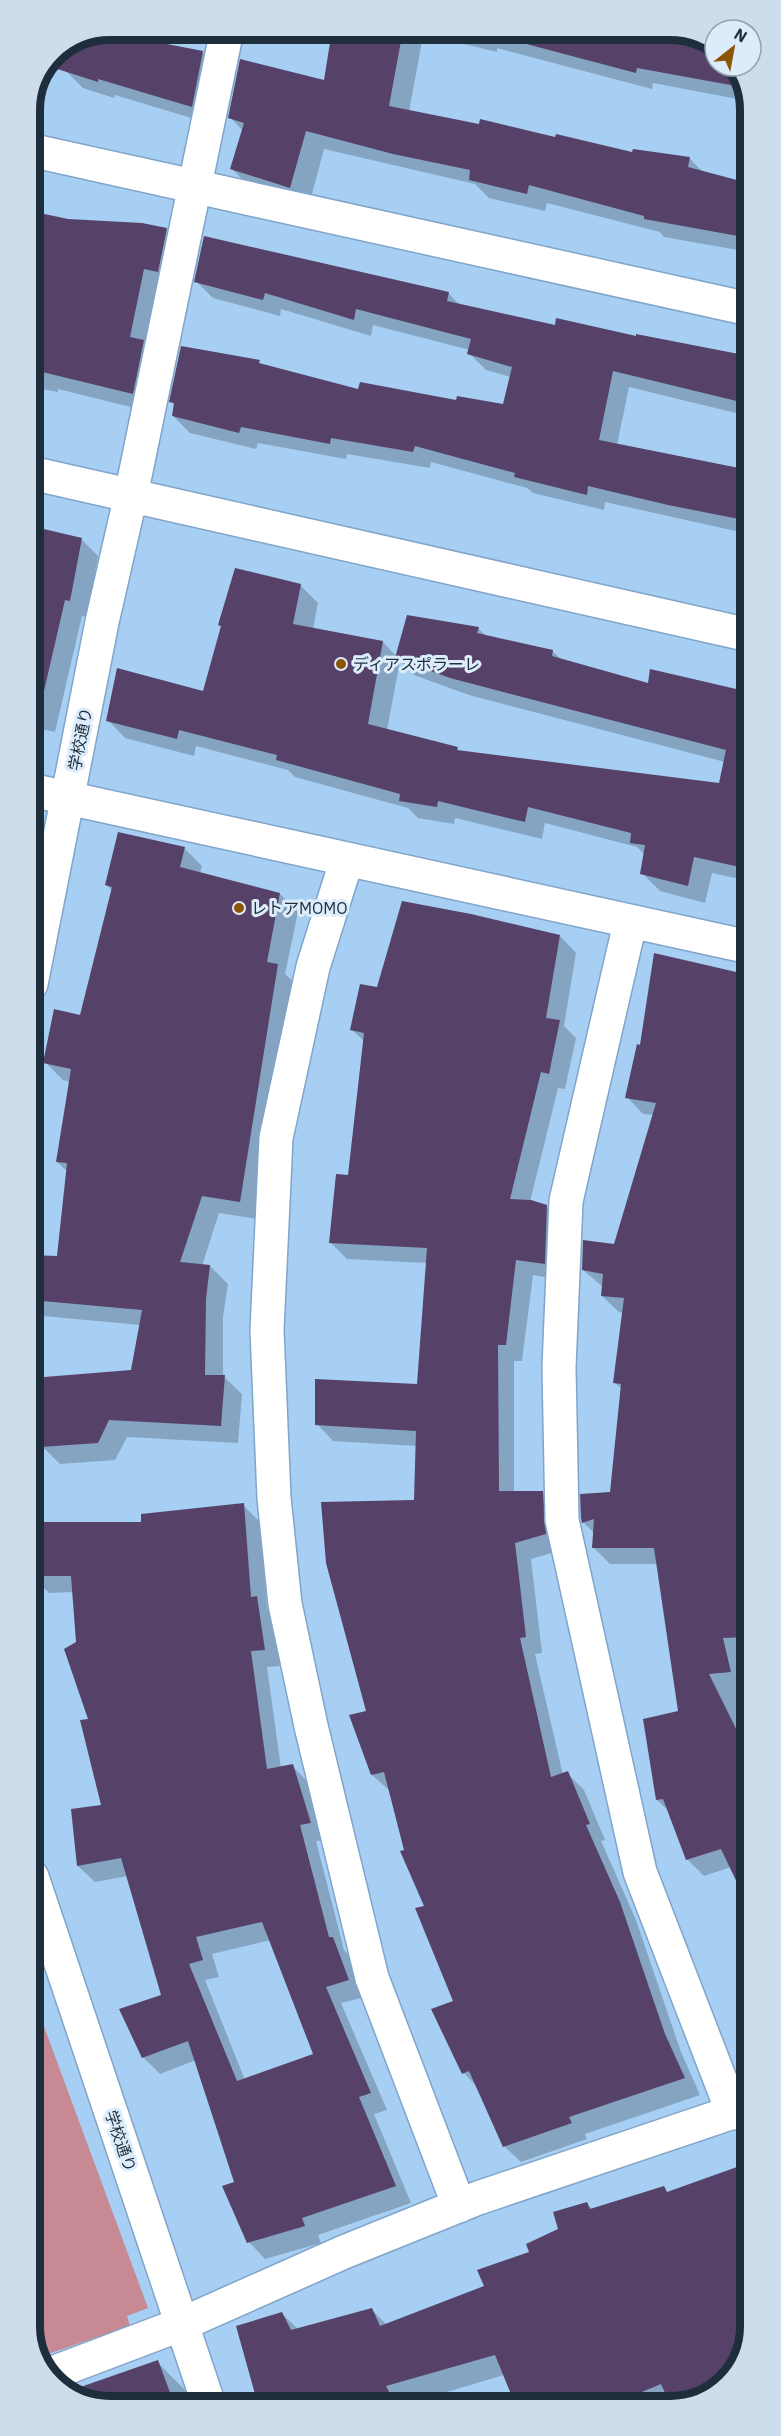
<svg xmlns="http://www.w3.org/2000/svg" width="781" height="2436" font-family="'IBM Plex Sans','Noto Sans JP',sans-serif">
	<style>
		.green { fill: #c78a94 }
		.shadow { fill: #0003; fill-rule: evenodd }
		.building { fill: #564268; fill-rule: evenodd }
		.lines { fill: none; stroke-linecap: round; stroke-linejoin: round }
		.minor-casing { stroke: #80a5c9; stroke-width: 36 }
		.tertiary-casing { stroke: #80a5c9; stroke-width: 36 }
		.minor { stroke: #fff; stroke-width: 33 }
		.tertiary { stroke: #fff; stroke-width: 33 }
		.poi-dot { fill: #8b5604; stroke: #dcecfb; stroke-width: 2 }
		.labels { text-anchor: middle; stroke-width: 6; stroke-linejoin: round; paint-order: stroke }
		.poi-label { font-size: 16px; fill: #1f2e3d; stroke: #dcecfb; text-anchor: start }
		.street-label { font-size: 16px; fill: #1f2e3d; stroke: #dcecfb }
		.rim { fill: none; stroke: #1f2e3d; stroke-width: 8 }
	</style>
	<rect width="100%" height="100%" fill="#a7cef3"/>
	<path class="green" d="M32,1994L148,2308L127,2316L130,2326L39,2357L33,2346Z"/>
	<path class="shadow" d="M110,30L116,36L203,53L219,70L208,123L115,95L114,98L83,88L66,71L74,45Z
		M333,30H424L409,112L633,154L689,158L704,173L748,184L749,252L664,237L660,232L547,203L545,211L489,198L475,184L324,149L309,205L250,187L232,169L243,131L230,117L325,82Z
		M428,30H676L715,66H733L748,90V101L653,83L652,89L497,48V52L435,37Z
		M30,213L68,220L166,229L185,248L151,412L58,389V392L30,387Z
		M196,281L448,293L460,305L556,327L637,338V336L749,356V534L605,502L604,510L533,493L527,488L431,462L430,468L347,454L346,459L258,443L256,449L190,433L173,416L175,406L171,402L259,365L359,391L504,405L511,377L486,370L469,353L470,350L373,325L371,336L281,309L280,316L213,298ZM629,387L748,416L740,469L617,445Z
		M31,528L82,540L98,556L87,617L82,616L55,732L31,727Z
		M300,585L318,603L313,629L383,642L397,657L478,628L487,637L552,651L562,660L649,685L739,691L740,687L749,689V881L712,873L705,903L660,891L642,873L645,855L637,847L545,823L542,839L455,818L454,824L418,818L408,808L295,777L288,770L196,746L194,756L125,738L108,720L204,692L222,628L219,625ZM400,661L414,675L469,695L725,762L721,785L460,752L457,749L387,730Z
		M184,848L202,866L200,874L280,894L298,912L285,974L295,983L257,1219L219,1213L202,1266H210L228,1284L223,1317V1376L242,1394L238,1443L127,1437L115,1460L60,1464L45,1449L32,1444V1379L132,1371L140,1325L43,1316L31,1305V1257L58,1258L68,1172L57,1162L71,1082L63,1080L45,1062L81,1016L113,891L106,885Z
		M560,936L576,953L564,1026L576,1038L565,1089L558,1088L530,1202L546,1206L563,1223L561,1280L533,1275L522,1361H514V1493L542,1492L559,1509L562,1550L531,1559L542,1653L535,1654L563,1775L567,1773L584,1790L605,1840L601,1841L636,1920L681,2052L700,2095L585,2134L587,2139L521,2162L504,2146L477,2087L464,2073L455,2001L426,1907L405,1851L390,1791L372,1775L368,1712L416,1501L417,1446L333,1441L317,1424L418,1386L427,1263L347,1259L330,1242L350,1177L365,1042L352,1030L378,989Z
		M655,955L749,977L750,1900L731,1867L704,1876L687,1859L670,1812L657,1800L680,1713L658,1564H610L594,1548V1533L583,1522L611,1494L622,1389L615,1383L623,1313L619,1312L602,1296L603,1287L583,1270L615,1246L654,1115L643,1114L627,1097L642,1046Z
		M243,1505L260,1522L267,1608L273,1614L280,1666L267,1667L281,1768L292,1766L309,1783L326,1840L316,1841L344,1950L349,1955L365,1997L341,2003L387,2110L374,2114L411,2203L318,2235L321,2243L265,2259L249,2242L236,2183L196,2060L160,2074L143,2057L163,1996L128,1876L95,1882L78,1866L103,1807L77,1643L73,1592L49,1593L32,1576L33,1523L143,1524ZM271,1940L315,2055L245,2080L205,1980L219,1977L212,1954Z
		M751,2005V2020L745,2008Z
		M664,2188L751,2326L734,2375L691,2403L517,2404L504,2375L403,2405H273L266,2383L281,2313L298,2329L372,2310L387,2325L486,2287L560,2229L587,2204L593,2210Z
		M157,2362L185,2390L191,2405L105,2406Z"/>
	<path class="building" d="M332,30H403L389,106L479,124L480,119L555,137L556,134L632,152L633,149L690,157L688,167L748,183L749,238L644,219V216L529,185L527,194L469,180L470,170L393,154L306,131L290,188L230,169L244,123L228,118L240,59L324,80Z
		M517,30H676L715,46V66H733L747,88L637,68L636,73L515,41Z
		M105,32L203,51L192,107L98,79V82L48,66L54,53Z
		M30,211L68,219L142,223L167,228L158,272L144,269L130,337L144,340L133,394L30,369Z
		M204,236L449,292L447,301L555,325L556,318L636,336V334L749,356V404L613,371L599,440L749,470V521L668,505L588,486L587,495L514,477L515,473L415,446L413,452L331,438L330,444L241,427L239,433L172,416L174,403L169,402L181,346L260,360L259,363L358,389L360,382L456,400L457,396L503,404L512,367L467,354L471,339L356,309L354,320L265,293L263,300L194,282Z
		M31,526L82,538L70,601L65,600L44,691L31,689Z
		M235,568L301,584L293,624L383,641L368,724L458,747L457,750L719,783L726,750L450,678L395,658L407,615L479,627L477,633L553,650L552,656L648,683L650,669L749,692V869L694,857L688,886L640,874L645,845L630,843L631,833L528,807L525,822L438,801L437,807L399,801L400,794L276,760L277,755L179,730L177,739L106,721L117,668L203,691L221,626L218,625Z
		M118,832L185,847L180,867L280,893L267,962L278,964L240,1202L202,1196L180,1262L210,1265L206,1299L205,1375H225L221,1426L109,1420L98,1443L41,1447L32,1432V1378L131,1370L142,1310L31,1300V1255L57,1256L67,1163L56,1162L71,1069L43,1063L54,1009L80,1015L112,887L105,885Z
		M402,901L471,914L560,935L546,1018L560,1020L549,1074L541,1072L510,1199L531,1200L547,1205L545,1264L516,1260L506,1345H498L499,1491H543L546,1534L515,1543L526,1637L520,1638L551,1777L568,1771L590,1824L586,1825L620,1902L665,2034L685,2078L569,2117L572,2123L503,2147L469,2071L462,2074L431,2009L453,2001L415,1908L424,1906L400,1851L404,1850L384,1772L371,1775L349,1715L366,1711L326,1563L321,1502L414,1500L416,1431L315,1425V1379L417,1384L427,1248L329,1243L336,1174L348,1175L364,1033L350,1030L360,984L377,987Z
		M654,953L749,975L750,1637L723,1638L731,1672L709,1674L750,1757L751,1912L721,1849L686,1860L663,1799L656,1800L643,1719L678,1711L654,1548H592L594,1519L582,1523L581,1518L580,1494L610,1492L621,1384L613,1383L624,1298L601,1296L603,1274L582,1270L583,1240L614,1244L656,1103L625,1098L637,1044L640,1045Z
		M244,1503L251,1597L257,1596L265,1650L251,1651L267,1769L293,1764L311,1823L300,1825L329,1937H333L349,1980L326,1987L371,2093L359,2097L396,2186L302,2218L305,2226L247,2243L222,2186L234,2182L188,2041L142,2058L119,2009L161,1995L121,1858L77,1866L71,1809L101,1805L80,1720L88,1719L64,1649L76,1642L71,1576H32V1522H141V1514ZM262,1922L313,2054L237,2081L189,1964L203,1960L196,1937Z
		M751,2162V2326L734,2375L713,2389L666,2395L661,2384L613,2404H515L495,2355L386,2386L396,2405H258L236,2326L282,2312L291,2330L372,2308L380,2326L484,2286L477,2270L529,2252L526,2244L558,2229L553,2212L587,2202L590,2209L664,2186L667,2192Z
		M158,2360L175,2406H105L69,2391Z"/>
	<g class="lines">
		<defs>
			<path id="minor" d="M30,150L749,309
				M131,495L227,30
				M31,790L749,947
				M347,859L313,967L276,1138L267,1330L274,1498L285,1604L311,1726L372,1978L459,2206
				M630,923L566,1201L559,1367L562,1520L640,1872L733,2113
				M50,2374L182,2324L344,2252L478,2198L751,2106"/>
			<path id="tertiary" d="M31,473L749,635
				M31,984L102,622L131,495
				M32,1877L209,2405"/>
		</defs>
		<use href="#minor" class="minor-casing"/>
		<use href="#tertiary" class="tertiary-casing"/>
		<use href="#minor" class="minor"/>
		<use href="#tertiary" class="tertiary"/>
	</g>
	<g class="poi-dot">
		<circle cx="341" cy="664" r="6"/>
		<circle cx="239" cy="908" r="6"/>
	</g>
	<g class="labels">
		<g class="poi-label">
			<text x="353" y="670">ディアスポラーレ</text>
			<text x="251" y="914">レトアMOMO</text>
		</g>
		<g class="street-label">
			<text transform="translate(80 739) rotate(-79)" y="6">学校通り</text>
			<text transform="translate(121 2141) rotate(71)" y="6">学校通り</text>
		</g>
	</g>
	<path d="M0 0H781V2436H0ZM110 40H670A70 70 0 0 1 740 110V2326A70 70 0 0 1 670 2396H110A70 70 0 0 1 40 2326V110A70 70 0 0 1 110 40Z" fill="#cdddec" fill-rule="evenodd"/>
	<path class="rim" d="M110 40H670A70 70 0 0 1 740 110V2326A70 70 0 0 1 670 2396H110A70 70 0 0 1 40 2326V110A70 70 0 0 1 110 40Z"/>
	<g transform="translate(733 48) rotate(31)"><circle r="28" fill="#dcecfb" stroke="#90a0af" stroke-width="1.5"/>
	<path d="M0-4.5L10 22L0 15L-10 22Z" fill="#8b5604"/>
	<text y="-9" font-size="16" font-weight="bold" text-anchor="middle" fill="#1f2e3d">N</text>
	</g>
</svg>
